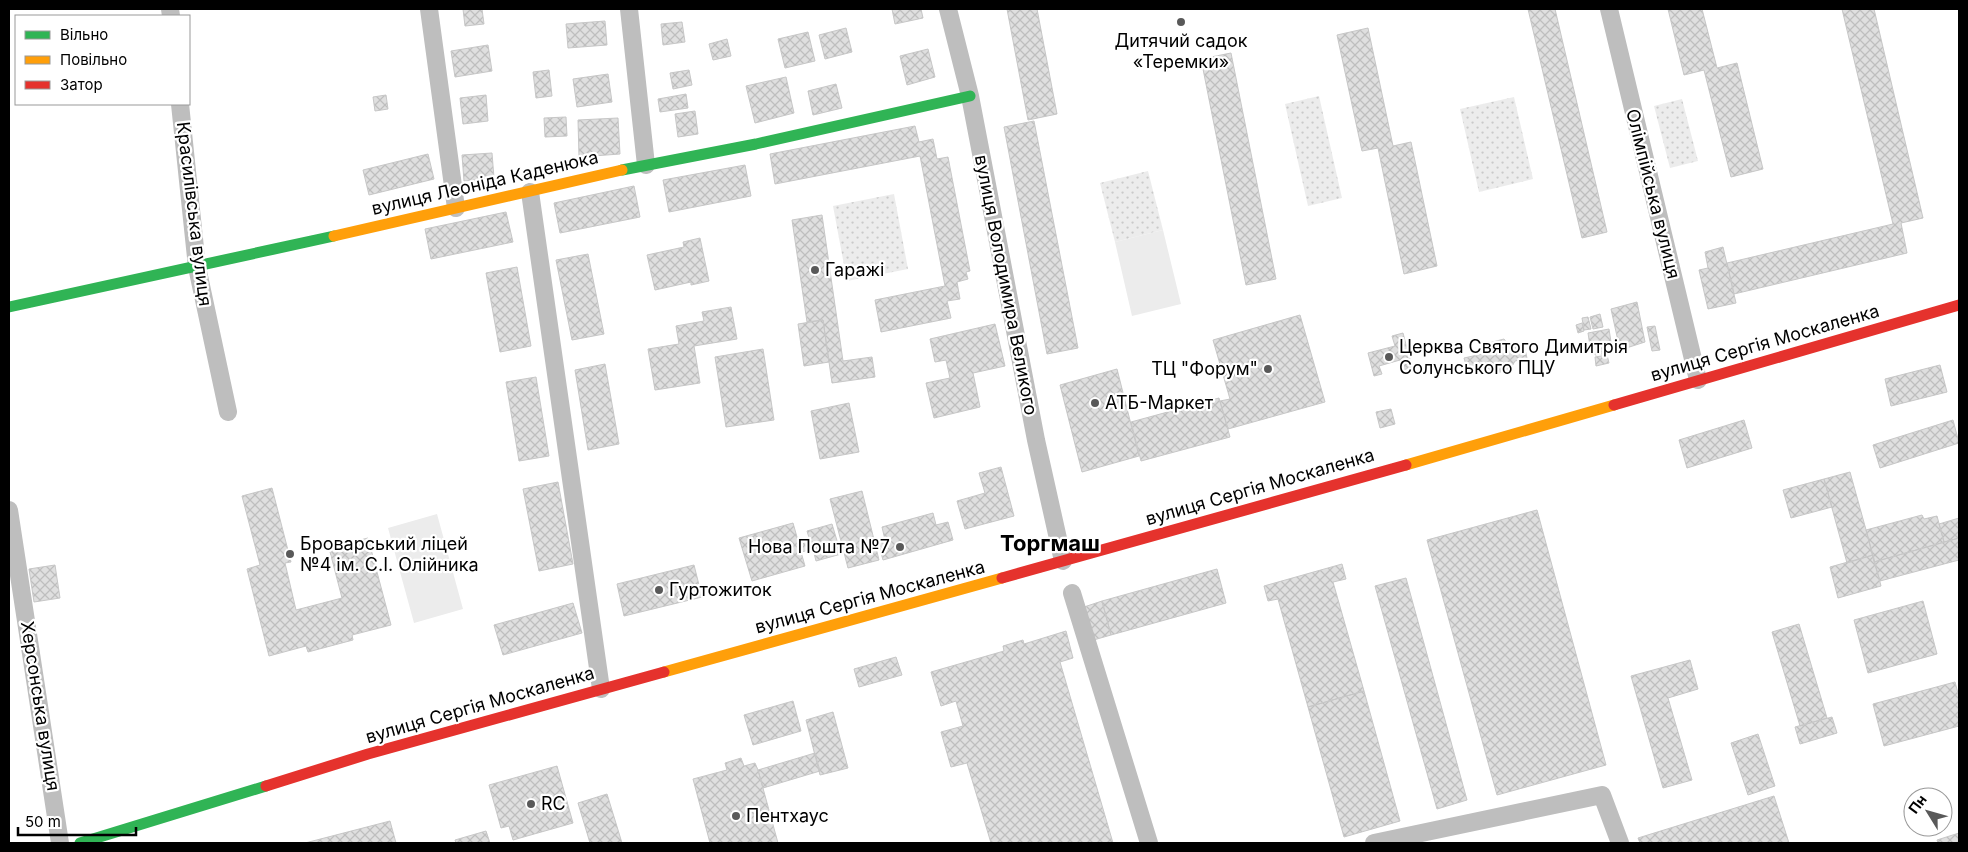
<svg xmlns="http://www.w3.org/2000/svg" width="1968" height="852" font-family="Inter,sans-serif">
	<style>
		.park { fill: url(#park-dots) }
		.pitch { fill: #ececec }
		.building { fill: url(#building-cross-hatch); stroke: #c7c7c7 }
		.lines { fill: none; stroke-linecap: round; stroke-linejoin: round }
		.street { stroke: #bebebe; stroke-width: 18 }
		.fast { stroke: #30b455; stroke-width: 11 }
		.slow { stroke: #ff9f0a; stroke-width: 11 }
		.jam { stroke: #e5322d; stroke-width: 11 }
		.poi-dot { fill: #595959; stroke: #fff; stroke-width: 2 }
		.labels { text-anchor: middle; stroke-width: 4.5; stroke-linejoin: round; paint-order: stroke }
		.poi-label { font-size: 18px; fill: #000; stroke: #fff; text-anchor: start }
		.street-label { font-size: 18px; fill: #000; stroke: #fff }
		.district-label { font-size: 22px; font-weight: bold; fill: #000; stroke: #fff }
	</style>
	<defs>
		<pattern id="park-dots" width="8" height="8" patternUnits="userSpaceOnUse" patternTransform="scale(1.25)"><rect width="8" height="8" fill="#ececec"/><path d="M2 2h.1M6 6h.1" fill="none" stroke="#c9c9c9" stroke-width="1.8" stroke-linecap="round"/></pattern>
		<pattern id="building-cross-hatch" width="8" height="8" patternUnits="userSpaceOnUse" patternTransform="scale(1.25)"><rect width="8" height="8" fill="#dfdfdf"/><path d="M0 0l8 8M0 8l8-8" fill="none" stroke="#bebebe"/></pattern>
	</defs>
	<rect width="100%" height="100%" fill="#fff"/>
	<path class="park" d="M1319,96L1342,198L1308,206L1285,104Z
		M1514,97L1533,179L1479,192L1460,109Z
		M1682,99L1698,161L1670,168L1654,106Z
		M1148,171L1163,230L1115,242L1100,183Z
		M894,194L908,269L847,281L833,206Z"/>
	<path class="pitch" d="M1163,230L1181,304L1132,316L1115,242Z
		M437,514L463,609L414,623L388,528Z"/>
	<path class="building" d="M463,9H482L484,24L465,26Z
		M892,9H921L923,18L895,24Z
		M1007,9H1037L1057,114L1028,120Z
		M1528,9H1555L1607,232L1582,238Z
		M1668,9H1702L1717,68L1737,63L1763,169L1731,177L1704,70L1684,75Z
		M1842,9H1874L1923,218L1901,223L1907,253L1734,294L1727,263L1893,224Z
		M605,21L607,45L568,48L566,24Z
		M682,22L685,42L663,45L661,24Z
		M846,28L852,52L825,59L819,35Z
		M1368,28L1393,146L1411,142L1437,266L1404,274L1378,148L1362,151L1337,35Z
		M808,32L815,61L785,68L778,39Z
		M727,39L731,56L713,60L709,44Z
		M488,45L492,71L455,77L451,51Z
		M928,49L935,77L907,85L900,56Z
		M1231,53L1276,279L1246,285L1201,59Z
		M549,70L552,96L536,98L533,72Z
		M689,70L692,85L673,89L670,73Z
		M608,74L612,102L577,107L573,79Z
		M786,77L794,113L755,123L746,86Z
		M836,84L842,108L813,115L808,91Z
		M686,94L688,108L660,112L658,99Z
		M386,95L388,109L375,111L373,97Z
		M486,95L488,121L463,124L460,98Z
		M695,111L698,134L678,137L675,114Z
		M566,117L567,136L545,137L544,118Z
		M618,118L620,154L579,157L578,120Z
		M1034,121L1078,348L1047,354L1004,127Z
		M915,126L919,142L933,139L937,159L948,157L970,271L966,272L968,279L957,282L960,299L947,301L951,318L881,332L875,300L945,286L920,156L775,184L770,154Z
		M492,153L494,178L464,181L462,155Z
		M428,154L434,179L369,195L363,170Z
		M745,165L751,196L669,212L663,180Z
		M634,186L640,217L560,233L554,203Z
		M506,212L513,242L431,259L425,229Z
		M822,215L843,361L872,357L875,377L832,383L823,320L807,322L792,220Z
		M700,238L709,281L691,285V282L655,290L647,255L684,247L683,242Z
		M1723,247L1736,303L1708,309L1699,270L1708,268L1705,252Z
		M588,254L604,334L572,340L556,260Z
		M517,267L531,346L500,352L486,273Z
		M1637,302L1645,342L1620,350L1611,309Z
		M731,307L737,339L694,346L700,383L655,390L648,349L679,344L676,326L704,321L702,312Z
		M1600,314L1603,327L1593,329L1590,317Z
		M1300,315L1325,402L1228,429L1220,401L1230,399L1213,340Z
		M1588,317L1591,329L1584,330L1582,318Z
		M823,320L829,362L804,366L798,324Z
		M1582,323L1584,331L1578,333L1576,325Z
		M995,324L1005,366L973,373L980,407L934,418L926,383L950,378L946,360L935,362L930,339Z
		M1655,326L1660,350L1652,351L1647,327Z
		M1609,329L1611,342L1590,346L1588,333Z
		M1403,333L1412,367L1403,370L1400,360L1379,366L1382,374L1374,376L1368,353L1395,346L1392,336Z
		M1504,339L1511,348L1524,345L1527,358L1515,361L1510,370L1495,373L1486,367L1468,372L1464,358L1482,354L1485,344Z
		M1606,345L1608,353L1595,355L1594,347Z
		M763,349L774,420L726,427L715,357Z
		M1607,355L1609,363L1596,366L1595,357Z
		M605,364L619,444L588,450L575,370Z
		M1940,365L1947,392L1891,406L1885,379Z
		M1117,369L1139,456L1082,472L1060,385Z
		M536,377L549,456L519,461L506,382Z
		M1219,398L1230,437L1141,461L1131,422Z
		M849,403L859,452L820,459L811,411Z
		M1391,409L1395,424L1380,428L1376,412Z
		M1744,420L1752,448L1687,468L1679,440Z
		M1953,420L1959,443L1880,468L1873,445Z
		M1001,467L1014,516L965,529L957,501L985,493L979,473Z
		M1850,472L1873,555L1847,563L1824,479Z
		M1824,479L1832,507L1791,518L1783,490Z
		M558,482L573,564L539,571L523,489Z
		M272,488L291,562L285,563L296,610L342,598L329,548L368,538L391,625L352,635L353,640L308,652L306,646L269,656L247,569L260,565L242,496Z
		M862,491L879,560L848,568L830,499Z
		M1537,510L1606,765L1497,795L1427,540Z
		M933,513L936,525L948,522L953,540L883,560L878,542L885,540L882,527Z
		M1922,515L1924,519L1937,516L1944,542L1874,562L1866,530Z
		M1959,518V538L1944,542L1939,524Z
		M793,523L799,544L810,541L807,531L832,524L841,554L816,561L813,549L801,552L805,566L752,581L739,538Z
		M1959,538V560L1880,581L1874,562Z
		M1873,555L1881,586L1838,598L1830,567Z
		M1342,564L1346,579L1333,582L1364,691L1308,707L1278,599L1268,601L1264,586Z
		M55,565L60,598L34,602L29,569Z
		M694,565L702,597L624,616L617,584Z
		M1217,569L1226,603L1111,635L1102,601Z
		M1406,578L1467,800L1437,809L1375,586Z
		M1102,601L1111,635L1090,641L1081,608Z
		M1923,601L1937,654L1868,673L1854,620Z
		M573,603L582,633L503,655L494,625Z
		M1799,624L1827,718L1800,726L1772,632Z
		M1066,631L1073,658L1060,662L1113,843H991L967,763L951,767L941,732L963,726L956,701L941,706L931,672L1004,651L1003,646L1023,640L1024,644Z
		M896,657L902,675L859,687L854,669Z
		M1690,660L1698,689L1668,698L1692,780L1663,788L1631,676Z
		M1955,682L1959,697V726L1884,746L1873,704Z
		M1364,691L1400,821L1344,837L1308,707Z
		M793,701L801,731L753,745L744,715Z
		M833,712L848,768L820,775L806,720Z
		M1832,717L1837,733L1800,744L1795,727Z
		M1758,734L1775,786L1748,795L1731,743Z
		M815,753L820,771L763,788L758,770Z
		M741,758L744,766L755,763L758,770L778,843H710L693,779L727,770L725,763Z
		M557,766L573,823L513,840L509,826L501,828L489,785Z
		M607,794L622,843H590L578,803Z
		M1774,796L1789,843H1640L1638,838Z
		M390,821L396,843H305Z
		M486,831L490,843H456L455,840Z
		M1959,833V843H1938L1937,840Z"/>
	<g class="lines">
		<path class="street" d="M170,9L171,16
			M429,9L456,208
			M629,9L646,165
			M948,9L970,96L1036,440L1063,561
			M1609,9L1698,380
			M180,104L197,267L228,412
			M530,192L601,689
			M9,510L60,843
			M1072,593L1149,843
			M1374,843L1602,795L1620,843"/>
		<path class="fast" d="M622,170L756,144L970,96
			M9,307L334,236
			M80,843L266,786"/>
		<path class="slow" d="M334,236L622,170
			M1406,465L1614,405
			M664,672L1002,578"/>
		<path class="jam" d="M1614,405L1959,305
			M1002,578L1406,465
			M266,786L368,754L664,672"/>
	</g>
	<g class="poi-dot">
		<circle cx="1181" cy="22" r="5"/>
		<circle cx="815" cy="270" r="5"/>
		<circle cx="1389" cy="357" r="5"/>
		<circle cx="1268" cy="369" r="5"/>
		<circle cx="1095" cy="403" r="5"/>
		<circle cx="900" cy="547" r="5"/>
		<circle cx="290" cy="554" r="5"/>
		<circle cx="659" cy="590" r="5"/>
		<circle cx="531" cy="804" r="5"/>
		<circle cx="736" cy="816" r="5"/>
	</g>
	<g class="labels">
		<g class="poi-label">
			<text x="1181" y="47" text-anchor="middle">Дитячий садок<tspan x="1181" dy="21">«Теремки»</tspan></text>
			<text x="825" y="276">Гаражі</text>
			<text x="1399" y="353">Церква Святого Димитрія<tspan x="1399" dy="21">Солунського ПЦУ</tspan></text>
			<text x="1258" y="375" text-anchor="end">ТЦ "Форум"</text>
			<text x="1105" y="409">АТБ-Маркет</text>
			<text x="300" y="550">Броварський ліцей<tspan x="300" dy="21">№4 ім. С.І. Олійника</tspan></text>
			<text x="890" y="553" text-anchor="end">Нова Пошта №7</text>
			<text x="669" y="596">Гуртожиток</text>
			<text x="541" y="810">RC</text>
			<text x="746" y="822">Пентхаус</text>
		</g>
		<g class="street-label">
			<text transform="translate(485 183) rotate(-13)" y="6">вулиця Леоніда Каденюка</text>
			<text transform="translate(1653 194) rotate(76)" y="6">Олімпійська вулиця</text>
			<text transform="translate(194 214) rotate(83)" y="6">Красилівська вулиця</text>
			<text transform="translate(1006 285) rotate(79)" y="6">вулиця Володимира Великого</text>
			<text transform="translate(1765 343) rotate(-16)" y="6">вулиця Сергія Москаленка</text>
			<text transform="translate(1260 487) rotate(-16)" y="6">вулиця Сергія Москаленка</text>
			<text transform="translate(870 597) rotate(-15)" y="6">вулиця Сергія Москаленка</text>
			<text transform="translate(480 705) rotate(-16)" y="6">вулиця Сергія Москаленка</text>
			<text transform="translate(40 706) rotate(81)" y="6">Херсонська вулиця</text>
		</g>
		<g class="district-label">
			<text x="1050" y="551">Торгмаш</text>
		</g>
	</g>
	<rect width="1968" height="852" fill="none" stroke="#000000" stroke-width="20"/>
	<rect x="15" y="15" width="175" height="90" fill="#ffffff" stroke="#999999"/>
	<rect x="25" y="31" width="25" height="8" fill="#30b455" stroke="#999999"/>
	<text x="60" y="40" font-size="15" fill="#000000">Вільно</text>
	<rect x="25" y="56" width="25" height="8" fill="#ff9f0a" stroke="#999999"/>
	<text x="60" y="65" font-size="15" fill="#000000">Повільно</text>
	<rect x="25" y="81" width="25" height="8" fill="#e5322d" stroke="#999999"/>
	<text x="60" y="90" font-size="15" fill="#000000">Затор</text>
	<g transform="translate(1928 812) rotate(307)"><circle r="24" fill="#ffffff" stroke="#999999"/>
	<path d="M0-4L9 19L0 12L-9 19Z" fill="#595959"/>
	<text y="-8" font-size="14" font-weight="bold" text-anchor="middle" fill="#000000">Пн</text>
	</g>
	<path d="M18 827v8h118v-8" fill="none" stroke="#000000" stroke-width="2.5"/>
	<text x="25" y="827" font-size="15" fill="#000000" stroke="#ffffff" stroke-width="4" paint-order="stroke">50 m</text>
</svg>
